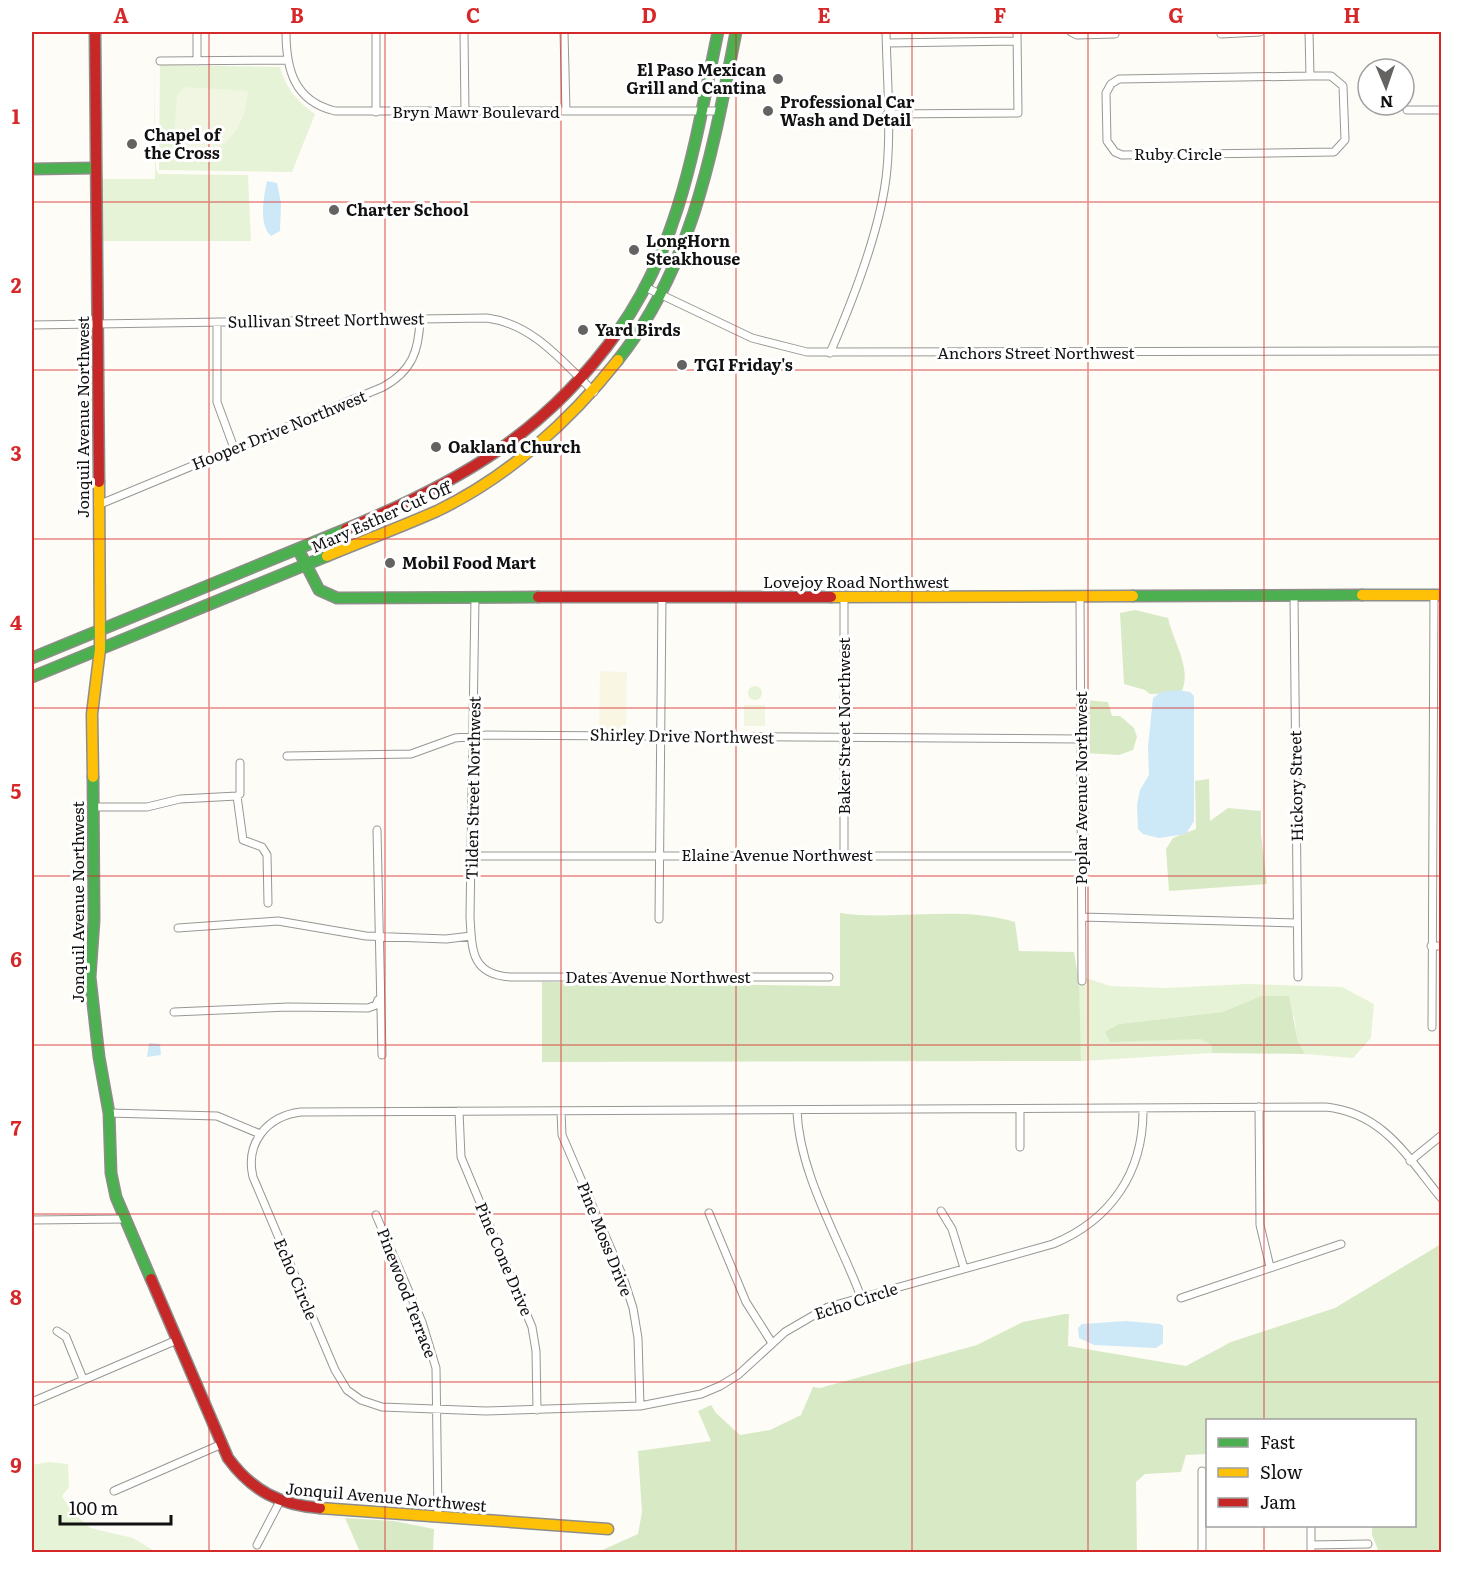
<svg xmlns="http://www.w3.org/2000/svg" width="1473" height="1584" font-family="Literata,serif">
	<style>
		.farmland { fill: #f9f7e4 }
		.green { fill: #e7f3d7 }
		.forest { fill: #d8eac5 }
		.pitch { fill: #f0f6e1 }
		.water { fill: #cde8f7 }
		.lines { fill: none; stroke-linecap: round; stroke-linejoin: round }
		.stream { stroke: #cde8f7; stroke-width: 2 }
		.street-casing { stroke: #979795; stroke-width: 9 }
		.fast-casing { stroke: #8e8d8b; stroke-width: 13 }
		.slow-casing { stroke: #8e8d8b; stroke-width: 13 }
		.jam-casing { stroke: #8e8d8b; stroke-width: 13 }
		.street { stroke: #fffffe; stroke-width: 7 }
		.fast { stroke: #4caf50; stroke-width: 10 }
		.slow { stroke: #ffc107; stroke-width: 10 }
		.jam { stroke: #c62828; stroke-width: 10 }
		.grid { fill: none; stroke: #d62828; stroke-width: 1.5; stroke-opacity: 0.55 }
		.poi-dot { fill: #646362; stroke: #fff; stroke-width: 2 }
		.labels { text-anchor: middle; stroke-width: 6; stroke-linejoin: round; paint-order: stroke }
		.poi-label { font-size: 16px; font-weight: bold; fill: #111; stroke: #fff; text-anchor: start }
		.street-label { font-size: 16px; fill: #111; stroke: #fff }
		.neatline { fill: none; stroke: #d62828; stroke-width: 2 }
		.grid-label { font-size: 20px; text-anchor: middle; font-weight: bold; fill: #d62828 }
	</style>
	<rect width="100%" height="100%" fill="#fdfcf7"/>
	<path class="farmland" d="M600,671L627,672L626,731H599Z"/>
	<path class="green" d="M154,60L156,170L159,174L248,175L251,241H100L99,179H155Z
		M160,65L280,67C287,90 296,100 315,114L292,172L159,170Z
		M748 693a7 7 0 1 1 14 0a7 7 0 1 1-14 0Z
		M1077,975L1079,985H1086V978L1110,986L1164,988L1247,984L1342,987L1374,1004L1371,1038L1353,1058L1305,1054L1298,1043L1294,1016L1261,996L1222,1012L1119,1024L1172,1039H1200L1212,1045V1053L1081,1061Z
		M49,1462L68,1464L69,1487L62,1496L70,1509L90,1528L133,1538L156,1552H32V1465Z"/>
	<path class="forest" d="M1135,610L1168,618C1173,642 1193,669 1181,693L1150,694L1145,690L1124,684L1120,613Z
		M1084,700L1108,702L1112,716H1120L1134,728L1137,737L1133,750L1119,755L1084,753Z
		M1209,779L1210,821L1228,808L1261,811V833L1267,884L1169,891L1166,849L1173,838L1196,829L1195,781Z
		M840,913C898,921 959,905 1015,922L1019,951L1074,952L1079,982L1081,1061L542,1062V982L840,986Z
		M1261,996H1289L1298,1042L1305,1054L1212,1053V1045L1200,1039L1110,1042L1105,1032L1119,1024L1222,1012Z
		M1441,1244V1552H1379L1372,1535V1526H1414V1420H1208L1207,1454L1186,1455L1181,1472L1145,1474L1136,1482L1137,1552H598L638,1534L642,1512L638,1451L711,1441L698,1411L711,1405L716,1413L740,1435L770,1430L801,1415L813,1387L820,1388L977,1345L1023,1322L1064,1314H1069L1068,1346L1186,1366L1231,1342L1335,1308Z
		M345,1518L394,1521L434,1529L433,1552H407L403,1550L360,1552Z"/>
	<path class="pitch" d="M185,87L248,91C244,137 219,159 173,155L177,94Z
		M744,705H765V726H744Z"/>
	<path class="water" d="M267,181L277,183L281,203L280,231L271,236C258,224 264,196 267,181Z
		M1177,690L1190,692L1194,696V821L1186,834L1159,838L1143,834L1138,829L1137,805L1140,790L1149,775L1148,747L1153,698L1161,692Z
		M149,1043L160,1044L161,1055L147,1057Z
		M1126,1321L1160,1324L1163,1326V1343L1156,1348L1094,1345L1079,1338L1078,1328L1082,1324Z"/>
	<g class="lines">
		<path class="stream" d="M32,1551V1552"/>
		<defs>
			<path id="street" d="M197,32V61
				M286,32C286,69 294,101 335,111H720
				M376,32V112
				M464,32L465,112
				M564,32L566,111
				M1071,32L1077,35L1115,34
				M1309,32L1310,76
				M1221,34L1260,32
				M887,43L1017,41
				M160,61L287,60
				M1310,76H1331L1343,86L1345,140L1334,152L1122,155L1115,152L1107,141L1106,93L1111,84L1119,79Z
				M1407,110H1442
				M887,114L1018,113L1017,33
				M645,287L752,338L807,352L1442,351
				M217,322V402L234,448
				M32,325L487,318C533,324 562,361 594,392
				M830,353C853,300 882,227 887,169C891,124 887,77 886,32
				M98,505L383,387C412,371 419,351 420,319
				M1080,596L1082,981
				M1294,596L1298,977
				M475,598L470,917C472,950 471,975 511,977H829
				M287,756L411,754L455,738L487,735L1080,739
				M237,796L243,840L262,847L267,855L268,903
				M93,807H147L180,799L237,796L240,794V763
				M377,830L382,1055
				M844,855V597
				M472,856H1081
				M1082,917L1297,923
				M659,919L662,597
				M178,928L278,921L366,936L446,939L471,936
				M1431,946H1442
				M174,1012L288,1007L368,1008L376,1005L378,1000
				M1432,1027L1434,595
				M1259,1107L1260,1225L1270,1267
				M1143,1108C1144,1172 1111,1220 1053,1244L828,1307L785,1332L738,1375L720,1386L701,1394L640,1406L486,1411L382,1407L361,1400L347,1390L335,1370L253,1177C245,1143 267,1116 301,1112L1326,1107C1384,1113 1408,1158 1442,1199
				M797,1110C799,1174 839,1238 861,1297
				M459,1111L461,1157L532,1327L536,1351L537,1410
				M561,1111L562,1135L623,1277L633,1308L638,1338L640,1406
				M109,1113L217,1116L260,1134
				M1020,1147V1109
				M1410,1161L1442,1135
				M941,1211L952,1229L964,1268
				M709,1213L746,1302L772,1343
				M376,1215L422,1322L436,1368L438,1516
				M32,1220L125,1219
				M1181,1298L1341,1244
				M57,1331L66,1337L83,1379
				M32,1402L177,1340
				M1202,1471V1552
				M114,1491L222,1444
				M1311,1526V1552
				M257,1545L279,1503
				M1311,1545L1368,1544"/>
			<path id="fast" d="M32,169L95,168
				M619,330C682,241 696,136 718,32
				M618,360C694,264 713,148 736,32
				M298,549L319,590L337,598L538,597
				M1133,596L1362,595
				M32,658L346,529
				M32,677L327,556
				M93,777L94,920L90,977L99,1057L109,1113L111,1173L116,1197L151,1279"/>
			<path id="slow" d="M327,556C363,541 401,527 437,511C508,477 570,421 618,360
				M1362,595H1442
				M831,597L1133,596
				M93,777L92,714L100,649L99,482
				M320,1508L608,1529"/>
			<path id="jam" d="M95,32L99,482
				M346,529C460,482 546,433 619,330
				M538,597H831
				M151,1279L228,1458C252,1491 280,1505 320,1508"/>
		</defs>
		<use href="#street" class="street-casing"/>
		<use href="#fast" class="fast-casing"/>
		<use href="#slow" class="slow-casing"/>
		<use href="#jam" class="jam-casing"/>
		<use href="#street" class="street"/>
		<use href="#fast" class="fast"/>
		<use href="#slow" class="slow"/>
		<use href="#jam" class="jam"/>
	</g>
	<path class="grid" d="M209,32V1552M385,32V1552M561,32V1552M736,32V1552M912,32V1552M1088,32V1552M1264,32V1420M32,202H1442M32,370H1442M32,539H1442M32,708H1442M32,876H1442M32,1045H1442M32,1214H1442M32,1382H1442M1264,1526V1552"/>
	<g class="poi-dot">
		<circle cx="778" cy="79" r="6"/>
		<circle cx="768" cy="111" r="6"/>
		<circle cx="132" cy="144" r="6"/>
		<circle cx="334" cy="210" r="6"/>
		<circle cx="634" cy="250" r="6"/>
		<circle cx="583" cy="330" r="6"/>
		<circle cx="682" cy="365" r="6"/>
		<circle cx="436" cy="447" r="6"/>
		<circle cx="390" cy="563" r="6"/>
	</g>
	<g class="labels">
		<g class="poi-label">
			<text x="766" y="76" text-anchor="end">El Paso Mexican<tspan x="766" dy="18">Grill and Cantina</tspan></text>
			<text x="780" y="108">Professional Car<tspan x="780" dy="18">Wash and Detail</tspan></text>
			<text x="144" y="141">Chapel of<tspan x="144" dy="18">the Cross</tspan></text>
			<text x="346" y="216">Charter School</text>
			<text x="646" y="247">LongHorn<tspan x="646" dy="18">Steakhouse</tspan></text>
			<text x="595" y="336">Yard Birds</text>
			<text x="694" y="371">TGI Friday's</text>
			<text x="448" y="453">Oakland Church</text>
			<text x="402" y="569">Mobil Food Mart</text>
		</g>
		<g class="street-label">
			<text x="476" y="118">Bryn Mawr Boulevard</text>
			<text x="1178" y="160">Ruby Circle</text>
			<text transform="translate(326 320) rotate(-1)" y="6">Sullivan Street Northwest</text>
			<text x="1036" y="359">Anchors Street Northwest</text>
			<text transform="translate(83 417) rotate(-90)" y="6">Jonquil Avenue Northwest</text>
			<text transform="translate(279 430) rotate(-22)" y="6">Hooper Drive Northwest</text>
			<text transform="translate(381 517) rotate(-24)" y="6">Mary Esther Cut Off</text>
			<text x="856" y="588">Lovejoy Road Northwest</text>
			<text transform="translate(844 726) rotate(-90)" y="6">Baker Street Northwest</text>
			<text transform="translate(682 736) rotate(1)" y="6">Shirley Drive Northwest</text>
			<text transform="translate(1296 786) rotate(-91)" y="6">Hickory Street</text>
			<text transform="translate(473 788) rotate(-89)" y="6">Tilden Street Northwest</text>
			<text transform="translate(1081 788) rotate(-90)" y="6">Poplar Avenue Northwest</text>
			<text x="777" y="861">Elaine Avenue Northwest</text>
			<text transform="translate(78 902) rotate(-90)" y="6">Jonquil Avenue Northwest</text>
			<text x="658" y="983">Dates Avenue Northwest</text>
			<text transform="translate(605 1239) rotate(68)" y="6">Pine Moss Drive</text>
			<text transform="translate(504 1259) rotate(67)" y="6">Pine Cone Drive</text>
			<text transform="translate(296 1279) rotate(67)" y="6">Echo Circle</text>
			<text transform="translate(407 1293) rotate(69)" y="6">Pinewood Terrace</text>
			<text transform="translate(856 1301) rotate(-18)" y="6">Echo Circle</text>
			<text transform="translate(386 1497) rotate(5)" y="6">Jonquil Avenue Northwest</text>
		</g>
	</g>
	<rect width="1473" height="1584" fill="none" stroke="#ffffff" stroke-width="66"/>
	<rect x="1206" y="1419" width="210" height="108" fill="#ffffff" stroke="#a0a0a0" stroke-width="1.5"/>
	<rect x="1218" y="1438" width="30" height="9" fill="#4caf50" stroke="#a0a0a0" stroke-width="1.5"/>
	<text x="1260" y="1449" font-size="18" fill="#111111">Fast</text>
	<rect x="1218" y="1468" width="30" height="9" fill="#ffc107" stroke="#a0a0a0" stroke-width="1.5"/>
	<text x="1260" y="1479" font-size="18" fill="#111111">Slow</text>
	<rect x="1218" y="1498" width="30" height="9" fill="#c62828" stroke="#a0a0a0" stroke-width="1.5"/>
	<text x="1260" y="1509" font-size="18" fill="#111111">Jam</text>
	<g transform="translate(1386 87) rotate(178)"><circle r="28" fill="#ffffff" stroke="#a0a0a0" stroke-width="1.5"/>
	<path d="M0-4.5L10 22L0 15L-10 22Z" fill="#646362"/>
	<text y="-9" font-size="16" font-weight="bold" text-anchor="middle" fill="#111111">N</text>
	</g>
	<path d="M60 1515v9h111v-9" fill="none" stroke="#111111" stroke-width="3"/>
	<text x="69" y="1515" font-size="18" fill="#111111" stroke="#ffffff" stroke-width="4.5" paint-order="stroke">100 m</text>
	<rect x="33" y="33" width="1407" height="1518" class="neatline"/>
	<g class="grid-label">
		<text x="121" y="23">A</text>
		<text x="297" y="23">B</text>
		<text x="473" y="23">C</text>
		<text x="649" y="23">D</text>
		<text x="824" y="23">E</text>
		<text x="1000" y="23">F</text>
		<text x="1176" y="23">G</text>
		<text x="1352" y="23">H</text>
		<text x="16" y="124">1</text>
		<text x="16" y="293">2</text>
		<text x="16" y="461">3</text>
		<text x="16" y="630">4</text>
		<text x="16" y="799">5</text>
		<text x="16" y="967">6</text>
		<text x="16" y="1136">7</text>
		<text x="16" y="1305">8</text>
		<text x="16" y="1473">9</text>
	</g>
</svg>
